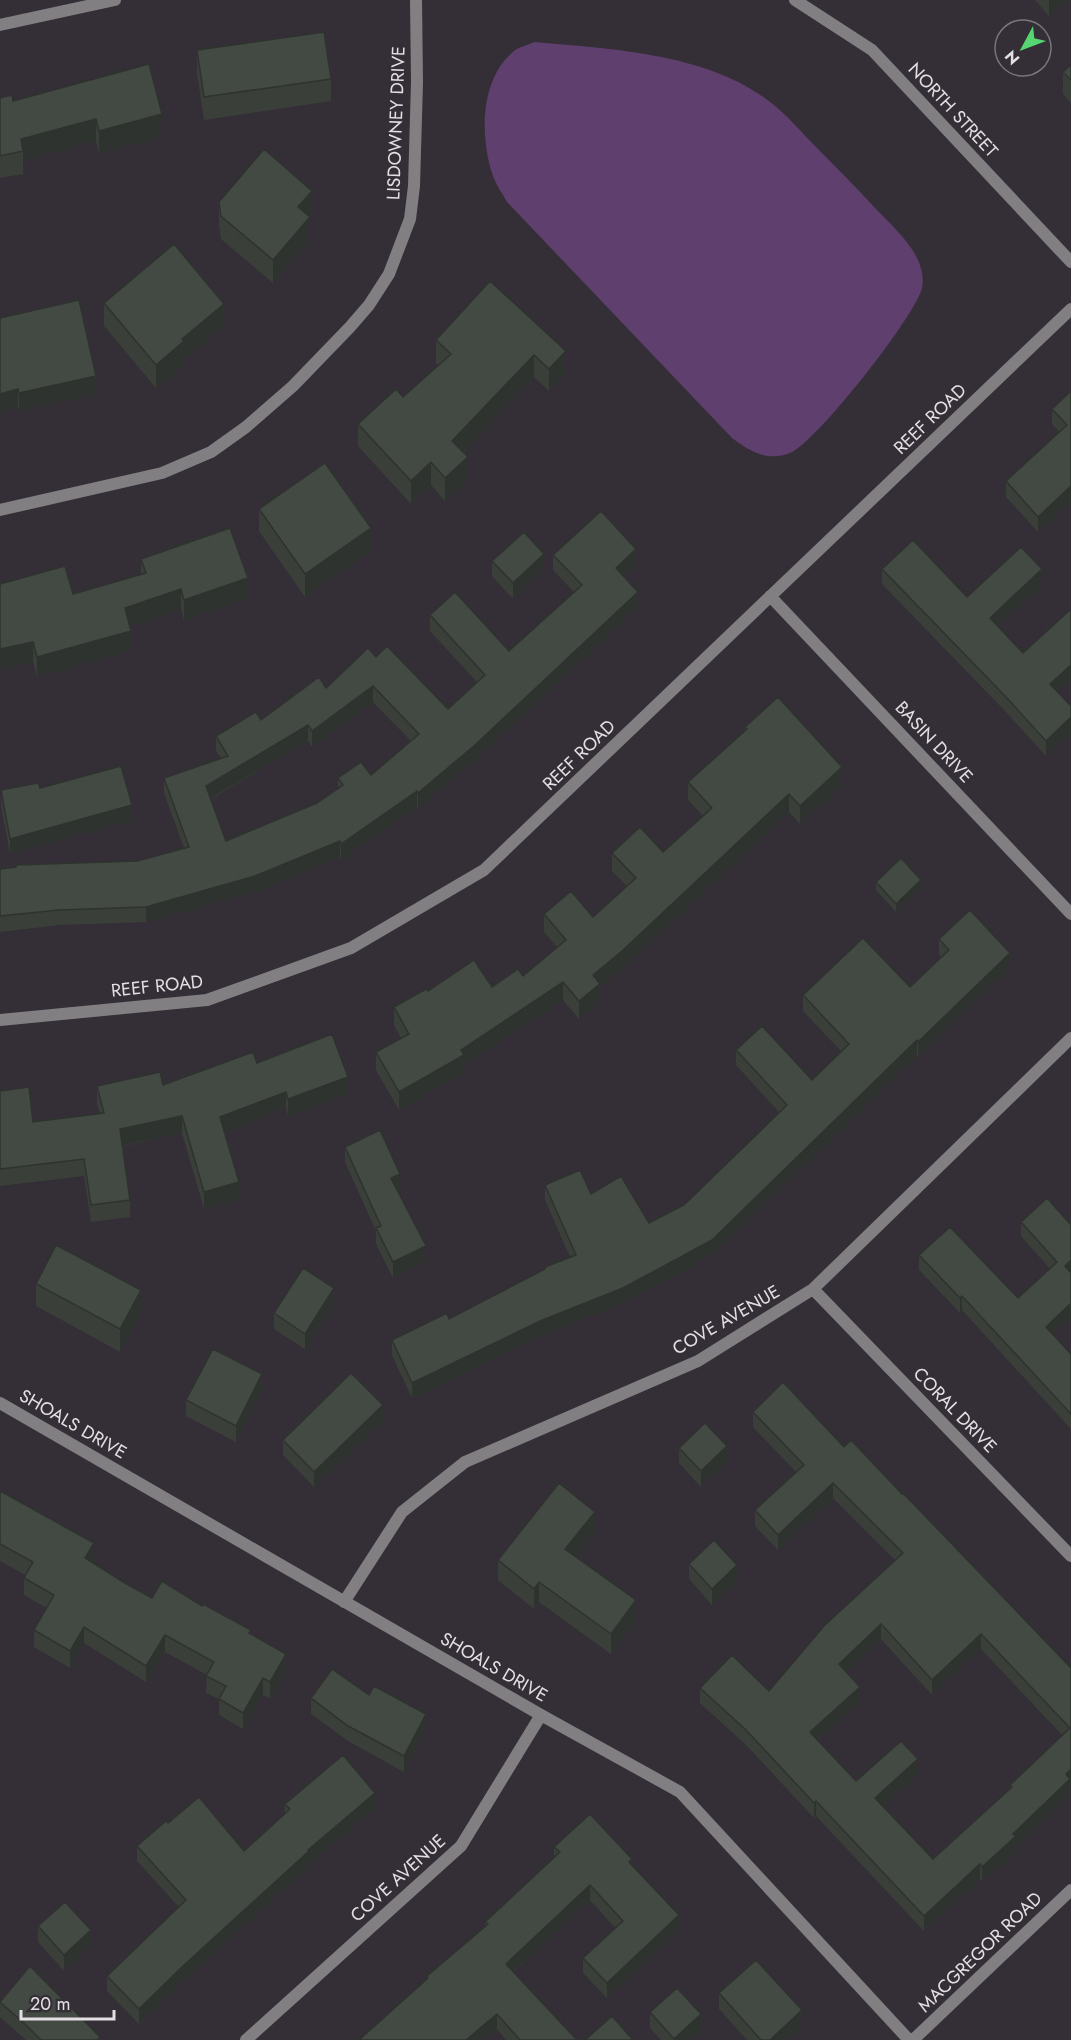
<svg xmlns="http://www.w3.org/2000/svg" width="1071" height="2040" font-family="Jost,sans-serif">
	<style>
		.water { fill: #5f3f6d }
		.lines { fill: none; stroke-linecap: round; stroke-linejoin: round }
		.minor { stroke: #827f83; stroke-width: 12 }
		.wall { fill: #3a3f3a; fill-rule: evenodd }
		.shaded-wall { fill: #2f332f }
		.building { fill: #434943; stroke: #2f332f; stroke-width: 1.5; fill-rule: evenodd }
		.labels { text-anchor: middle; stroke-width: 5; stroke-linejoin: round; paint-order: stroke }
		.street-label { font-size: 18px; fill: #e3e0e4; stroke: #342f36 }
	</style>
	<rect width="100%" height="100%" fill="#342f36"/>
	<path class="water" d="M535,42C610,49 704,53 766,99C783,111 798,128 812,143C833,164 855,186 875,208C894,228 928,256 922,288C916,315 816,443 790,453C768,462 749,451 732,438L507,202C502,193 495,183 492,173C480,135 480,79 514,51C519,47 528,45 535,42Z"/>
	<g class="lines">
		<path class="minor" d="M795,0L872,50L1071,262
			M0,25L115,0
			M0,510L162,473L211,452L246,427L293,386L350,327L369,305L389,274L410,219L414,186L417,82L416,0
			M770,596L1071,914
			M0,1020L207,1000L351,948L484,870L1071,309
			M813,1289L1071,1556
			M0,1403L541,1715L680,1792L909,2040
			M344,1602L402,1512L465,1462L698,1361L813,1289L1071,1038
			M246,2040L461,1846L541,1715
			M913,2040L1071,1890"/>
	</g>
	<path class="wall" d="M1035,0H1067L1049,16Z
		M197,50L331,79V101L204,120L197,73Z
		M149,64L162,136L99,154L96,141L23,160V174L0,178V98L13,101Z
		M1071,65V103L1063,94V72Z
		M219,202L312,213L309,216L310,240L273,283L221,239L219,224Z
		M490,281L566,373L549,391L534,377L463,452L468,480L445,501L431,485L411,504L358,446V424L403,397L439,365L436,363V340Z
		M104,303L224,326L184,359V364L156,388L104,326Z
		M0,318L96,394L19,411L18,407L0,412Z
		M1071,391V501L1038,532L1006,497V481L1059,432L1052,424V409Z
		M259,509L371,551L305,597L259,531Z
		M553,555L636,564L623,576L638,607L475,760L418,808L417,807L341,859L340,857L255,892L146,922L59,925L0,932V869L137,861L184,848L164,793V778L221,758L216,751V736L261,720L326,688L376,657L448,709L477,682L430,631V615L509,651L574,592L553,570ZM373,702L411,741L371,775L338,778V789L317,803L226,841L211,799L308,741L312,747Z
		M141,559L248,598L184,620L181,609L130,626L131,651L37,677L33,662L0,669V584L73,594L141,575Z
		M492,561L544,569L513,599L492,576Z
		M882,569L967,597L1042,585L997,627L1071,706V732L1046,756L1006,712L882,584Z
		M745,727L842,785L800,824L789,812L622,969L600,987V1002L579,1019L563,1000L464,1065V1073L399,1110L376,1070V1052L401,1038L394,1025V1007L428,991L492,987L523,976L557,947L544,932V914L593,917L627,886L612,871V853L663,852L703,816L688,800V782L745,731Z
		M40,788L132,820L10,854L1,805V790Z
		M876,882L921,888L896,912L876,890Z
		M939,939L1010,968L918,1057L917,1056L712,1255L623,1303L540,1336L412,1398L392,1355V1340L449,1319L545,1269V1267L570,1257L545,1200V1185L591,1194L649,1223L684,1205L779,1112L736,1065V1050L812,1080L841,1051L803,1011V995L910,987L941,957L939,954Z
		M257,1063L348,1094L288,1116L286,1108L224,1132L239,1199L204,1209L182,1133L123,1146L130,1200V1217L91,1222L84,1176L0,1186V1091L33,1122L100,1114L97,1103V1086L163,1085Z
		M345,1147L400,1190L398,1191L426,1262L393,1278L376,1244V1231L345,1162Z
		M1021,1222L1071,1225L1053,1334L1071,1354V1429L962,1310L960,1313L919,1270V1255L1018,1298L1050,1269L1021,1236Z
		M36,1284L141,1313L120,1352L36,1306Z
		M334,1304L305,1349L274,1329V1313Z
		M262,1390L236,1442L186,1416V1400Z
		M753,1412L844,1447L902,1494L1071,1668L1070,1794L1016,1847V1851L982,1882L980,1879L924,1931L816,1816L814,1818L747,1746L700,1703V1688L769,1691L895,1560L833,1498L778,1550L755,1526V1510L796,1472L753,1427ZM881,1639L932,1695L981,1649L1062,1735L1010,1785V1788L933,1859L883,1806L918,1774L856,1781L818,1740L860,1702L846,1672Z
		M383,1421L314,1487L283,1455V1440Z
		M679,1448L727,1462L701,1487L679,1463Z
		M0,1491L94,1560L92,1563L125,1583L152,1598L202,1606L251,1634L286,1671L270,1698L263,1695L243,1729L219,1715V1699L206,1693L207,1675L165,1652L146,1682L84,1643L70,1668L34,1647V1630L47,1608L24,1595V1578L26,1575L0,1561Z
		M595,1532L575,1556L636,1620L611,1654L539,1602L534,1609L498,1580V1560Z
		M689,1564L737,1581L712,1605L689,1579Z
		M369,1695L426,1730L404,1772L348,1741L311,1714V1698Z
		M285,1804L375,1808L309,1864V1866L183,1981L139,2024L107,1991V1976L179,1907L137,1861V1846L168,1823L244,1851L285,1813Z
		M554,1847L632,1865L679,1930L607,1998L583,1973V1958L615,1928L590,1900L514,1972L577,2040H506L497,2029L484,2040H359L427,1979V1976L485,1926V1922L554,1857Z
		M38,1926L91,1946L64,1971L38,1942Z
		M719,1993L802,2026L786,2040H747L719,2009Z
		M0,2002L100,2040H26L0,2017Z
		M650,2012L701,2030L689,2040H661L650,2028Z"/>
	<path class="shaded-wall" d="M1049,0H1067L1049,16Z
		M162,114V136L99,154V131Z
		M96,119V141L23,160V151L21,139Z
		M312,191V213L298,229V207Z
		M310,217V240L273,283V260Z
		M224,304V326L184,359V364L156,388V365L182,339Z
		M566,351V373L549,391V369Z
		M534,355V377L452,463V441Z
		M96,376V394L19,411V393Z
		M18,389V407L0,412V394Z
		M468,457V480L445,501V478Z
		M431,462V485L411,504V481Z
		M1071,486V501L1038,532V517Z
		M371,528V551L305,597V574Z
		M636,549V564L616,583V568Z
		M544,554V569L513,599V583Z
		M1042,569V585L990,634V618Z
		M248,578V598L184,620V600Z
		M181,589V609L125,628V608Z
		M638,592V607L475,760L418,808V793Z
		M131,631V651L37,677V657Z
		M33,642V662L0,669V649Z
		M1071,665V680L1050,699V684Z
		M373,686V702L312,747V731Z
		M1071,717V732L1046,756V741Z
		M308,725V741L206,801V786Z
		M842,767V785L800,824V806Z
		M417,791V807L341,859V844Z
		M789,794V812L622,969L600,987V1002L579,1019V1001L593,975Z
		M132,805V820L10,854V839Z
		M340,841V857L255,892L146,922V907Z
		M921,880V888L896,912V904Z
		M1010,953V968L918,1057V1042Z
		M563,982V1000L464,1065V1073L399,1110V1092Z
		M917,1040V1056L712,1255L623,1303L540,1336L412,1398V1383L540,1321Z
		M348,1077V1094L288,1116V1099Z
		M286,1092V1108L220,1134V1117Z
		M182,1116V1133L120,1146V1129Z
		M400,1174V1190L391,1194V1178Z
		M239,1182V1199L204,1209V1192Z
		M426,1246V1262L393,1278V1262Z
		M1071,1260V1274L1065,1266Z
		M334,1288V1304L305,1349V1334Z
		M141,1290V1313L120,1352V1329Z
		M962,1296V1310L960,1313V1298Z
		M1071,1303V1318L1046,1341V1327Z
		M262,1374V1390L236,1442V1426Z
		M383,1405V1421L314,1487V1472Z
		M727,1446V1462L701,1487V1471Z
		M833,1483V1498L778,1550V1535Z
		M595,1512V1532L565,1569V1549Z
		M94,1543V1560L85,1575V1558Z
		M737,1565V1581L712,1605V1589Z
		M539,1582V1602L534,1609V1589Z
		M636,1600V1620L611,1654V1634Z
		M881,1624V1639L839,1679V1664Z
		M84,1627V1643L70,1668V1651Z
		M981,1634V1649L932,1695V1680Z
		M165,1635V1652L146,1682V1666Z
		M286,1654V1671L270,1698V1682Z
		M263,1678V1695L243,1729V1713Z
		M860,1687V1702L810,1747V1732Z
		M426,1714V1730L404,1772V1756Z
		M918,1759V1774L875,1813V1798Z
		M1071,1769L1070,1794L1016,1847V1851L982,1882V1867Z
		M375,1793V1808L309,1864V1866L183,1981L139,2024V2009L183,1966L308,1850Z
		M816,1801V1816L814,1818V1803Z
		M980,1864V1879L924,1931V1916Z
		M590,1885V1900L506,1979V1964Z
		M679,1915V1930L607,1998V1983Z
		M91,1930V1946L64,1971V1955Z
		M802,2010V2026L786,2040H770Z
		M497,2014V2029L484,2040H466Z
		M701,2014V2030L689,2040H674V2039Z"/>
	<path class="building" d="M324,32L331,79L204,97L197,50Z
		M149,64L162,114L99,131L96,119L21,139L23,151L0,156V98L12,95L13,101Z
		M1071,65V80L1063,72Z
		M264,149L312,191L298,207L310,217L273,260L221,216L219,202Z
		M174,244L224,304L182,339L184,341L156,365L104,303Z
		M490,281L566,351L549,369L534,355L452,441L468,457L445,478L431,462L411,481L358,424L396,389L403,397L451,354L436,340Z
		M79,300L96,376L19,393L18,389L0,394V318Z
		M1071,391V486L1038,517L1006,481L1067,425L1052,409Z
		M325,463L371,528L305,574L259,509Z
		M601,511L636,549L616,568L638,592L475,745L418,793L417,791L341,844L340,841L255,876L146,907L59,910L0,916V869L16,867V865L137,861L189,847L164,778L228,756L216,736L256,712L261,720L319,677L326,688L368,648L376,657L387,646L448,709L485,675L430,615L455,592L509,651L582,585L553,555ZM373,686L419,734L371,775L361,762L338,778L343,785L317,803L226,841L206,786L308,725L312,731Z
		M230,528L248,578L184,600L181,589L125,608L131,631L37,657L33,642L0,649V584L65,566L73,594L146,573L141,559Z
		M524,532L544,554L513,583L492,561Z
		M913,540L967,597L1021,547L1042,569L990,618L1023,653L1071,609V665L1050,684L1071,706V717L1046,741L1006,697L882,569Z
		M778,697L842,767L800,806L789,794L622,951L593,975L600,984L579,1001L563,982L461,1050L464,1055L399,1092L376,1052L409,1034L394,1007L426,989L428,991L474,960L492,987L518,969L523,976L566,940L544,914L571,891L593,917L636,878L612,853L640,827L663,852L712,808L688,782L747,729L745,727Z
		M121,766L132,805L10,839L1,790L38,783L40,788Z
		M901,858L921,880L896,904L876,882Z
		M970,910L1010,953L918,1042L917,1040L712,1240L623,1288L540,1321L412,1383L392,1340L447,1313L449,1319L545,1269V1267L576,1255L545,1185L580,1170L591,1194L621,1176L649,1223L684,1205L787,1105L736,1050L762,1026L812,1080L849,1044L803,995L863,938L910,987L949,950L939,939Z
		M332,1034L348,1077L288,1099L286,1092L220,1117L239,1182L204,1192L182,1116L120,1129L130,1200L91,1205L84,1159L0,1169V1091L29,1087L33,1122L104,1113L97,1086L160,1072L163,1085L253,1052L257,1063Z
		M380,1130L400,1174L391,1178L426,1246L393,1262L376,1228L381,1226L345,1147Z
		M1047,1198L1071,1225V1260L1065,1266L1071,1273V1303L1046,1327L1071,1354V1414L962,1296L960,1298L919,1255L950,1227L1018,1298L1057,1262L1021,1222Z
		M56,1245L141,1290L120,1329L36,1284Z
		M303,1268L334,1288L305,1334L274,1313Z
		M213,1349L262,1374L236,1426L186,1400Z
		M351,1373L383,1405L314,1472L283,1440Z
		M783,1382L844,1447L851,1440L902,1494L903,1493L1071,1668V1769L1066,1774L1070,1779L1013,1834L1016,1836L982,1867L980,1864L924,1916L816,1801L814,1803L747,1731L700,1688L732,1655L769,1691L824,1626L903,1553L833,1483L778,1535L755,1510L804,1465L753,1412ZM881,1624L932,1680L981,1634L1070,1728L1010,1785L1012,1787L933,1859L875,1798L918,1759L901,1741L856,1781L810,1732L860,1687L839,1664Z
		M705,1423L727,1446L701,1471L679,1448Z
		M559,1483L595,1512L565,1549L636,1600L611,1634L539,1582L534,1589L498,1560Z
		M0,1491L94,1543L85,1558L125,1583L152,1598L162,1581L202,1606L203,1604L251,1630L249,1633L286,1654L270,1682L263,1678L243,1713L219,1699L226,1686L206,1676L214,1662L165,1635L146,1666L84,1627L70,1651L34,1630L54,1595L24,1578L33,1562L0,1544Z
		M714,1540L737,1565L712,1589L689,1564Z
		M332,1669L369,1695L374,1686L426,1714L404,1756L348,1726L311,1698Z
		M343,1755L375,1793L308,1850L309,1851L183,1966L139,2009L107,1976L186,1900L137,1846L166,1821L168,1823L199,1797L244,1851L290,1809L285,1804Z
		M590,1814L632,1859L629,1862L679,1915L607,1983L583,1958L623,1921L590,1885L506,1964L577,2040H520L497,2014L466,2040H359L428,1978L427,1976L488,1924L485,1922L560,1852L554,1847Z
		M65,1902L91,1930L64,1955L38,1926Z
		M756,1960L802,2010L770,2040H761L719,1993Z
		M30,1966L100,2037L97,2040H41L25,2024L0,2002Z
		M677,1988L701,2014L674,2039L650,2012Z
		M612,2016L633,2040H585Z"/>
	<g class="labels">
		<g class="street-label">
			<text transform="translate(953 110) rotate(47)" y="6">NORTH STREET</text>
			<text transform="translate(396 123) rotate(-88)" y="6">LISDOWNEY DRIVE</text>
			<text transform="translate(930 419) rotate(-44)" y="6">REEF ROAD</text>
			<text transform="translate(934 742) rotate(47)" y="6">BASIN DRIVE</text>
			<text transform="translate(579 755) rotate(-44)" y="6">REEF ROAD</text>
			<text transform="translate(157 986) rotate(-6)" y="6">REEF ROAD</text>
			<text transform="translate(726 1320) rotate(-30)" y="6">COVE AVENUE</text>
			<text transform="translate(955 1410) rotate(46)" y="6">CORAL DRIVE</text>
			<text transform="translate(73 1424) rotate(30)" y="6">SHOALS DRIVE</text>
			<text transform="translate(494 1667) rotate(30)" y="6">SHOALS DRIVE</text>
			<text transform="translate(398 1878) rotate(-42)" y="6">COVE AVENUE</text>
			<text transform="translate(980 1952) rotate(-44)" y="6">MACGREGOR ROAD</text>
		</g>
	</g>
	<g transform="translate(1023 48) rotate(229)"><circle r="28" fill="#342f36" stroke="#7a767c" stroke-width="1.5"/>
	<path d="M0-4.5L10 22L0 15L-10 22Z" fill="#56d671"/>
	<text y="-9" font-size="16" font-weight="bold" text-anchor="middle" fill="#e3e0e4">N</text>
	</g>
	<path d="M21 2010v9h93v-9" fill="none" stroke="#e3e0e4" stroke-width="3"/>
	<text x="30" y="2010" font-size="18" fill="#e3e0e4" stroke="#342f36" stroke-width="4.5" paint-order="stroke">20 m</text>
</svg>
